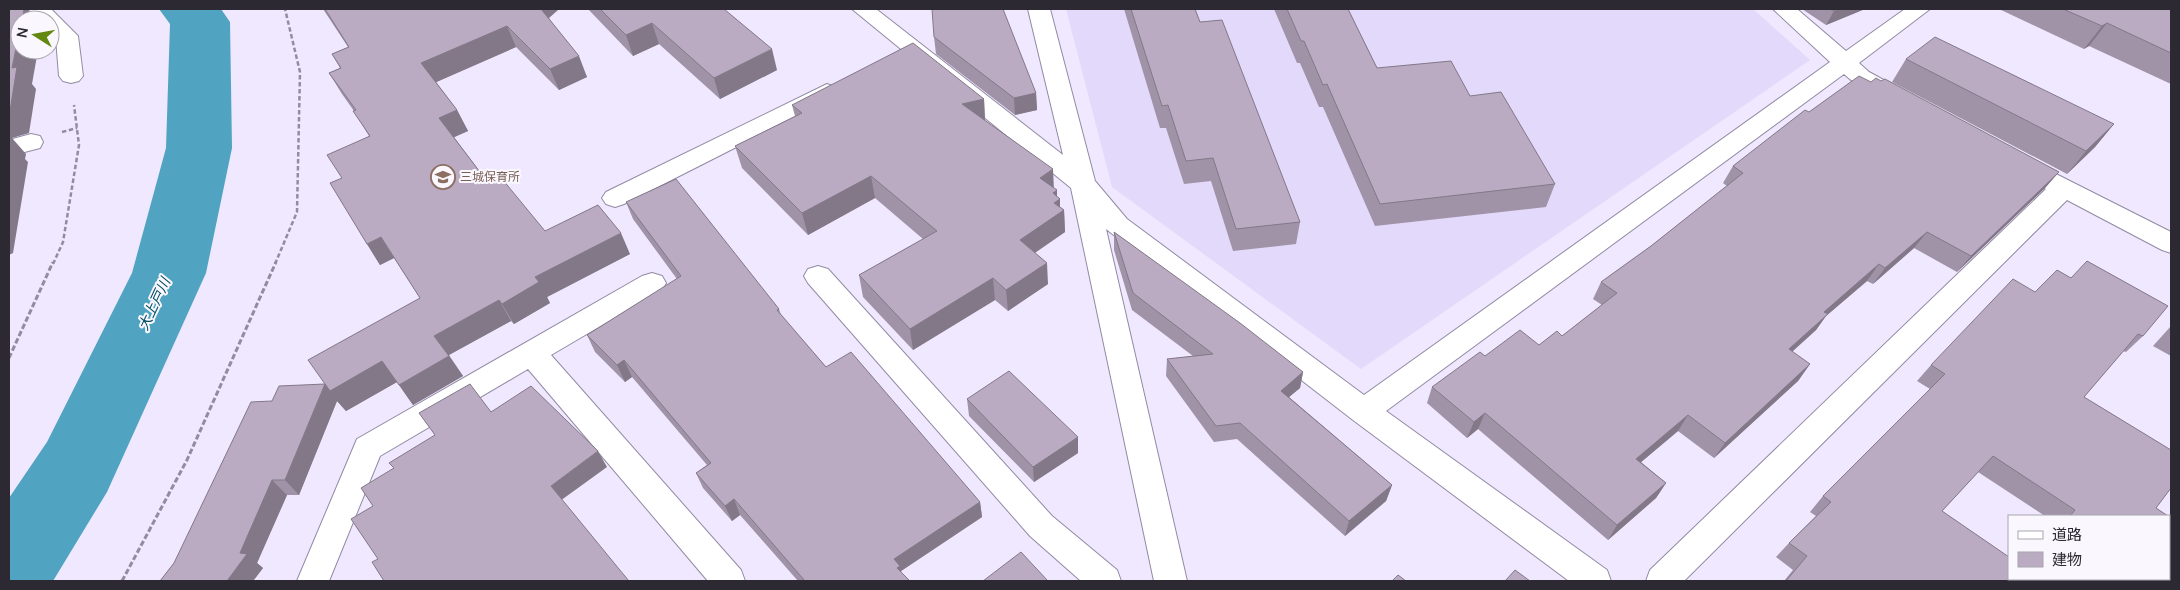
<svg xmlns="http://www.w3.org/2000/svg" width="2180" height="590" font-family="Manrope,'Noto Sans JP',sans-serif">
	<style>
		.built { fill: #e3d9fb }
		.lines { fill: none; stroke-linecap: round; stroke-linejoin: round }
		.river { fill: #51a4c1; fill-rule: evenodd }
		.street-casing { stroke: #928aa3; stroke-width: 2 }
		.path-far1 { stroke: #928d9e; stroke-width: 2.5; stroke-dasharray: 4.5 2.5; stroke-linecap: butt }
		.path { stroke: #928d9e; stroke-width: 3; stroke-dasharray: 5.5 2.5; stroke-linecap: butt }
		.street { fill: #fff; fill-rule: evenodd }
		.wall { fill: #a093a8 }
		.shaded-wall { fill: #827888 }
		.building { fill: #baabc3; stroke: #827888 }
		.labels { text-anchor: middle; stroke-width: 4; stroke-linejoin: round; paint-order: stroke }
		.education-label { font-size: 12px; fill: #785e54; stroke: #faf8fe; text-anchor: start }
		.water-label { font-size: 14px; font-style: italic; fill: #004c61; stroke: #faf8fe }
	</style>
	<rect width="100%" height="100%" fill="#efe8fe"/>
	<path class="built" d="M1066,9H1753L1810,60L1361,369L1112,187Z"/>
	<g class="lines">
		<path class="river" d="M159,9H221L230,22L232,148L206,273L107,492L53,581H9V498L47,442L132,273L166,148L170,24Z"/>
		<defs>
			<path id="street" d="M28,9H51L78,36L83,76L79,81L71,83L63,81L59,76L56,38L50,32V20H38Z
				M852,9H876L1063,155L1028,9H1050L1095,181L1127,219L1364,395L1830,62L1773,9H1797L1846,51L1905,9H1930L1859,63L1869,72L1911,95L1915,100L1911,105C1893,110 1858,87 1844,74L1386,411L1607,570L1611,581H1569L1353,420L1106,229L1187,581H1154L1071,188Z
				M827,84L835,87L839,92L835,97L624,204L615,207L606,204L602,198L606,192Z
				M31,134L40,136L43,142L40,148L9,156V140Z
				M2048,170L2171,232V253L2162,250L2067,200L1684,581H1646L1650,570L2046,189L2039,185L2035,179L2039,173Z
				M818,266L828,269L1052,516L1117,570L1121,581H1081L1030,536L808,283L804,276L808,269Z
				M652,273L662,276L666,283L662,290L551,355L741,570L745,581H708L528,369L380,456L329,581H297L357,439L642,276Z"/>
		</defs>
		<use href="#street" class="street-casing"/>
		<path class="path-far1" d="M62,132L77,128
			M53,264L63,242L79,145L74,105
			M275,264L297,212L300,72L285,9"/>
		<path class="path" d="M9,358L53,262
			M122,581L187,460L276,262"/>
		<use href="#street" class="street"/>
	</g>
	<path class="wall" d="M323,9H559L549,18L587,77L559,90L516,47L436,82L457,110L468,131L454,137L486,180L545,231L630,254L547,297L550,303L514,324L511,321L449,355L463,376L413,405L397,382L346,411L337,401L299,495H287L257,563L263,568L253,581H160L174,563L272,401L325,384L420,298L394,258L380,265L367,244L342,178L369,136L354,111L342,94L329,73L340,68L332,54L348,47Z
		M588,9H724L777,70L720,99L659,44L633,56Z
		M1124,9H1195L1200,22L1300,222L1296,244L1233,251L1211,181L1184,184L1166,128H1160Z
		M1274,9H1348L1377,68L1470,96L1555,184L1546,207L1375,226L1323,107H1319L1300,63H1297Z
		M1802,9H1865L1826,25Z
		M1999,9H2171V84L2089,46L2084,49Z
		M934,37L1036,93L1037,110L1015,115L936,54Z
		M1906,59L2114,124L2095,147L2067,174L1892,82Z
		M1871,82L2059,172L2045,188L1957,272L1914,248L1873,284L1867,281L1826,316L1816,330L1792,352L1810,364L1798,381L1714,458L1678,431L1641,462L1666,483L1656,498L1608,540L1478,429L1467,438L1427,403L1432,387L1485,356L1539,345L1562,336L1602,305L1593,299L1601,282L1651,246L1727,186L1723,183L1733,166L1809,112Z
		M984,99L985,121L1054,188L1057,197L1060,199V207L1064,210L1065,232L1035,253L1048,284L1008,311L995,300L913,350L863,297L859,275L923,239L875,198L808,235L742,168L735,146L795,116L792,105Z
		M626,202L779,309L781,315L826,367L980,502L982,517L901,571L902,573L910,581H798L740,515L732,521L703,488L696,473L707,465L632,377L625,382L595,352L587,335L677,279L633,219Z
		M1114,232L1303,372L1300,388L1289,397L1392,485L1386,501L1345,536L1237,439L1214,442L1166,376L1167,359L1193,356L1132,310L1114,250Z
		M2057,270L2143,336L2126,352L2123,351L2084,397L2156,508L2168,516H2045L1978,472L1942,511L2009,579L2077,581H1784L1793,570L1776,557L1789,543L1816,516L1810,512L1823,496L1930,389L1917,381L1931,365L2035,292Z
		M2171,326V356L2153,346Z
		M967,399L1078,453L1034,482L969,416Z"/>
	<path class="shaded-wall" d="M24,9H28L37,20H22Z
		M538,9H559L544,22Z
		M1839,9H1865L1826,25L1834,11Z
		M652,23L659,44L633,56L626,35Z
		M2107,23L2089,46L2084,49L2102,26Z
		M507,26L516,47L432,84L421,63Z
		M20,28V50H38L32,84L36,89L29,133L12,138L26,154L25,159L28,162L13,253L9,255V111L12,68Z
		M772,49L777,70L720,99L714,78Z
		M579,56L587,77L559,90L550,69Z
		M1036,93L1037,110L1015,115L1014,98Z
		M984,99L985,121L962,104Z
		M457,110L468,131L450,139L439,118Z
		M2114,124L2095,147L2067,174L2086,151Z
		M1053,169L1054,191L1040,178Z
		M2059,172L2045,188L1957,272L1971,256Z
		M871,176L875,198L808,235L802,213Z
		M1057,190V201L1060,199V213L1064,210L1065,232L1021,262L1020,240L1053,193Z
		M1927,232L1914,248L1873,284L1885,268Z
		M621,233L630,254L547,297L550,303L514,324L502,304L535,277Z
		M381,237L394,258L380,265L367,244Z
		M1047,263L1048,284L1008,311L1006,290Z
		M1879,264L1867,281L1826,316L1816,330L1777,365L1789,349L1824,312Z
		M993,278L995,300L913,350L910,329Z
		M499,300L511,321L447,356L434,336Z
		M449,356L463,376L413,405L399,385Z
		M624,360L632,377L625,382L617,365Z
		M382,361L397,382L346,411L337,401L299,495L285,480L325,384Z
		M1810,364L1798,381L1714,458L1725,443Z
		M1303,372L1300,388L1277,407L1281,391Z
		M1485,413L1478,429L1467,438L1474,422Z
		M1688,415L1678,431L1627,474L1636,459Z
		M1078,437V453L1034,482L1033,467Z
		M598,451L607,467L560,501L551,486Z
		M272,480L287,495L257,563L263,568L253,581H227Z
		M1666,483L1656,498L1608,540L1617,525Z
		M1392,485L1386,501L1345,536L1349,521Z
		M734,499L740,515L732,521L725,506Z
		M980,502L982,517L901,571L904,580L900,581L894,559Z"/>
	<path class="building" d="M9,9H24L22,20H20V28L12,68L17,67L10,111H9Z
		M325,9H541L579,56L550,69L507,26L421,63L457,110L439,118L486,180L498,174L545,231L598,205L621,233L535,277L539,282L502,304L499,300L434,336L449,356L399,385L382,361L330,391L308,360L420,298L381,237L367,244L330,183L342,178L327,155L370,136L353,111L356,110L329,73L341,68L332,54L349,47Z
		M600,9H724L772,49L714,78L652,23L626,35Z
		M932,9H1003L1036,93L1014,98L934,37Z
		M1131,9H1195L1200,22L1222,20L1300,222L1236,229L1213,158L1186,161L1168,105L1162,106Z
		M1287,9H1348L1377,68L1451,61L1470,96L1501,92L1555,184L1380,204L1327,84L1323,85L1304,41H1301Z
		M1830,9H1839L1834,11Z
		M2063,9H2171V53L2107,23L2102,26Z
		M1935,37L2114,124L2086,151L1906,59Z
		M913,43L984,99L962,104L1053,169L1040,178L1057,190L1053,193L1060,199L1054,203L1064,210L1020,240L1047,263L1006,290L993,278L910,329L859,275L937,231L871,176L802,213L735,146L802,113L792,105Z
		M1859,76L1871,82L1876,78L1881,81L1885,79L2059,172L1971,256L1927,232L1885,268L1879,264L1824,312L1828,314L1789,349L1810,364L1725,443L1688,415L1636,459L1666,483L1617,525L1485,413L1474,422L1432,387L1480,352L1485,356L1520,330L1539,345L1557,331L1562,336L1617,293L1601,282L1651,246L1743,173L1733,166L1805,110L1809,112Z
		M676,179L779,309L777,310L826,367L851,352L980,502L894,559L900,566L897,568L910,581H805L734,499L725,506L696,473L711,463L624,360L617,365L587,335L681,276L626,202Z
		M1114,232L1240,323L1303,372L1281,391L1392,485L1349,521L1240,423L1216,426L1167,359L1213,354L1133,293Z
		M2087,261L2168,306L2143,336L2138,334L2084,397L2171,450V488L2156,508L2168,516H2070L2075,510L1993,456L1942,511L2009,557V579H2079L2077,581H1786L1807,556L1789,543L1831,502L1823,496L1945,374L1931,365L2013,279L2035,292L2057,270L2071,278Z
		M1009,371L1078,437L1033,467L967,399Z
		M325,384L285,480H272L240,553L247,554L227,581H160L174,563L251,402L272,401L279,386Z
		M470,384L491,412L531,386L598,451L551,486L619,569L629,581H384L372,562L378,559L351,519L373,506L361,488L394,468L389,463L435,435L419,413Z
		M2169,517L2171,518V520L2169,523Z
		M1021,552L1048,581H983Z
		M1515,570L1530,581H1505Z
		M1398,575L1406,581H1392Z"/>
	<defs>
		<symbol id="school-ring" viewBox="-11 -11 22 22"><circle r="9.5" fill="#faf8fe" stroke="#8d6e63" stroke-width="1.5"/><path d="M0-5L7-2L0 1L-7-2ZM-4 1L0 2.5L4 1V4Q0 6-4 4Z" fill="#8d6e63"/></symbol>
	</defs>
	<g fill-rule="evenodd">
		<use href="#school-ring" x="429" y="163" width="28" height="28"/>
	</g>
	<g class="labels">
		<g class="education-label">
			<text x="460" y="181">三城保育所</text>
		</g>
		<g class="water-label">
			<text transform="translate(154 304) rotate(-65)" y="5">大上戸川</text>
		</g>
	</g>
	<rect width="2180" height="590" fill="none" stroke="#2c2933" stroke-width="20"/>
	<rect x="2008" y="515" width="162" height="65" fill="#faf8fe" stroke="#a8a5ad"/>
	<rect x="2018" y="531" width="25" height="8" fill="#ffffff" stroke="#a8a5ad"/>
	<text x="2052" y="540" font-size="15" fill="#2c2933">道路</text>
	<rect x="2018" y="552" width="25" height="15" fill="#baabc3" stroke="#a8a5ad"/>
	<text x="2052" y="565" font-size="15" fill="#2c2933">建物</text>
	<g transform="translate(35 35) rotate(281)"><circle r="24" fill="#faf8fe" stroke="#a8a5ad"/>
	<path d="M0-4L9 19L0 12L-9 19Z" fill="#628810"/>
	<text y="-8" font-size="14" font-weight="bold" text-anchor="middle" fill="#2c2933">N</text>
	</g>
</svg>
